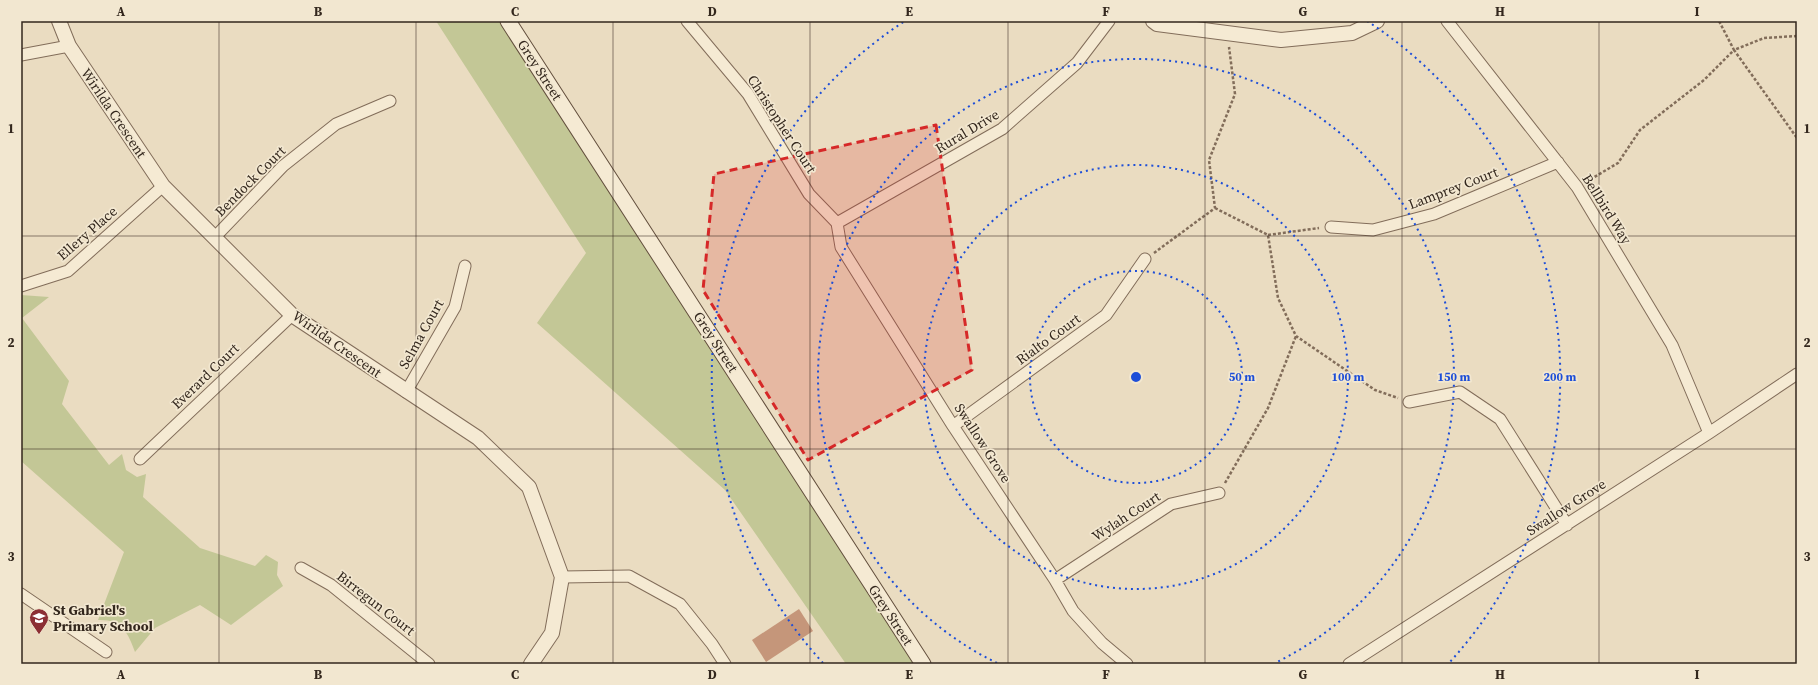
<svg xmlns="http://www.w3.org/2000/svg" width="1818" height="685" font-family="'Source Serif 4',serif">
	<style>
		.green { fill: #c3c796 }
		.building { fill: #c5967a }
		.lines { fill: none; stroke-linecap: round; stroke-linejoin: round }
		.minor-casing { stroke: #826d5a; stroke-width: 13 }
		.tertiary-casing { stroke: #826d5a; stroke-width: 16 }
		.secondary-casing { stroke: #634f3d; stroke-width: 17 }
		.path { stroke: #826d5a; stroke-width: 2.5; stroke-dasharray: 3 2; stroke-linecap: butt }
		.minor { stroke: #f5ead3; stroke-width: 11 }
		.tertiary { stroke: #f5ead3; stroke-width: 14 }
		.secondary { stroke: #f5ead3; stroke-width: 15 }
		.marked { fill: #d62828; fill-opacity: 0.2; stroke: #d62828; stroke-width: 3; stroke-dasharray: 8 5; stroke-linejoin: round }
		.grid { fill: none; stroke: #33271d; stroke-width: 1; stroke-opacity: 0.55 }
		.ring { fill: none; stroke: #1d4ed8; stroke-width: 2; stroke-dasharray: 2 4 }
		.labels { text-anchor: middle; stroke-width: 3.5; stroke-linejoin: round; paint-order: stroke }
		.street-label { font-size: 14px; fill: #33271d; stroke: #f2e7d0 }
		.poi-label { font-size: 14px; font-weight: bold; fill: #33271d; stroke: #f2e7d0; text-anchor: start }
		.centre { fill: #1d4ed8; stroke: #f2e7d0; stroke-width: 2 }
		.ring-label { font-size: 12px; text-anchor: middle; font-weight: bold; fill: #1d4ed8; stroke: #f2e7d0; stroke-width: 3.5; stroke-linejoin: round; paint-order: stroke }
		.neatline { fill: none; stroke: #33271d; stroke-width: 1.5 }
		.grid-label { font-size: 13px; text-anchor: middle; font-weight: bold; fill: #33271d }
	</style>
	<rect width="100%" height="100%" fill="#eadcc1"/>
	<path class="green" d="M436,21H501L915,664H846L725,490L537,323L586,253Z
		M21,295L49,297L22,318L69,381L62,404L109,465L122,454L126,470L137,477L146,474L143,497L200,548L255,566L266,555L278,562L277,575L283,586L231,625L200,605L155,628L135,652C128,632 121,619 98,620L124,552L21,461Z"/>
	<path class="building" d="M799,609L813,631L766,662L752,640Z"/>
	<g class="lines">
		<defs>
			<path id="minor" d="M687,21L748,94L809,194L837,223
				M1447,21L1577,187L1672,345L1709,433
				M21,55L69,46
				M837,223L841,247L953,426L1055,580L1073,611L1102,643L1127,664
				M837,223L1002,129L1077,63L1109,21
				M1331,227L1373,230L1434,214L1558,162
				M215,237L283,166L336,124L390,101
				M21,286L68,271L163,186
				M406,392L455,307L465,266
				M1409,402L1460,392L1500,419L1567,525
				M953,426L1106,315L1145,259
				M140,459L292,315
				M301,568L331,585L429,664
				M562,577L629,576L680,604L712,644L725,664
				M1055,580L1171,504L1219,493
				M21,594L106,652
				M1349,664L1709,433L1797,374"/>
			<path id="tertiary" d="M59,21L69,46L163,186L292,315L478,438L529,487L562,577L552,633L531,664
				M1153,21L1157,24L1281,40L1352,33L1377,21"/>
			<path id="secondary" d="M508,21L923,664"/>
		</defs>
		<use href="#minor" class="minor-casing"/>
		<use href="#tertiary" class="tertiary-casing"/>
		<use href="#secondary" class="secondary-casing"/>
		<path class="path" d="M1797,36L1764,38L1734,50L1797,138
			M1586,182L1618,163L1640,130L1704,80L1734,50L1719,21
			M1215,208L1268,235L1278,298L1296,336L1375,390L1398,398
			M1268,235L1319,228
			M1154,253L1215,208L1209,160L1235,94L1229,47
			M1225,483L1268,408L1296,336"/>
		<use href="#minor" class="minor"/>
		<use href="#tertiary" class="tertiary"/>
		<use href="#secondary" class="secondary"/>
	</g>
	<path class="marked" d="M936,125L972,370L808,460L703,290L714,174Z"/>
	<path class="grid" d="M219,21V664M416,21V664M613,21V664M810,21V664M1008,21V664M1205,21V664M1402,21V664M1599,21V664M21,236H1797M21,449H1797"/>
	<g class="ring">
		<circle cx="1136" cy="377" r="106"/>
		<circle cx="1136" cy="377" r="212"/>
		<path d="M997 663A318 318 0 1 1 1275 663"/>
		<path d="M823 663A424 424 0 0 1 905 21M1367 21A424 424 0 0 1 1449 663"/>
	</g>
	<defs>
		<symbol id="school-pin" viewBox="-11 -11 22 30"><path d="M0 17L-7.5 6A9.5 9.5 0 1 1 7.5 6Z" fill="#8c2f34" stroke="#f2e7d0"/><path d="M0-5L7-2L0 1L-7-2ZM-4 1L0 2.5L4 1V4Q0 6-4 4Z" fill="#fff"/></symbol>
	</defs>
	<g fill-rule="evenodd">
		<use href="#school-pin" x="28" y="607" width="22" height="30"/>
	</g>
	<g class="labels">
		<g class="street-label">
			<text transform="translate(540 70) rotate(57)" y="5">Grey Street</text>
			<text transform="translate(114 113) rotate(56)" y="5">Wirilda Crescent</text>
			<text transform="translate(782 124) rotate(57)" y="5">Christopher Court</text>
			<text transform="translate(967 131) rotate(-31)" y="5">Rural Drive</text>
			<text transform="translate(250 181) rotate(-45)" y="5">Bendock Court</text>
			<text transform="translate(1453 188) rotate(-21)" y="5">Lamprey Court</text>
			<text transform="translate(1607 209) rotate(58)" y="5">Bellbird Way</text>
			<text transform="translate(87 233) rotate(-41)" y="5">Ellery Place</text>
			<text transform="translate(421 334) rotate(-61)" y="5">Selma Court</text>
			<text transform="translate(1048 339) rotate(-36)" y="5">Rialto Court</text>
			<text transform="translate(716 342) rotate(57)" y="5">Grey Street</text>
			<text transform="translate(337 344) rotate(35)" y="5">Wirilda Crescent</text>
			<text transform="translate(205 376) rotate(-44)" y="5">Everard Court</text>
			<text transform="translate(983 443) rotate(57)" y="5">Swallow Grove</text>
			<text transform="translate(1566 507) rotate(-33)" y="5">Swallow Grove</text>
			<text transform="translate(1126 516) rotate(-33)" y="5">Wylah Court</text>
			<text transform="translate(376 603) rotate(38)" y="5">Birregun Court</text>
			<text transform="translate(891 615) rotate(57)" y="5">Grey Street</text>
		</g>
		<g class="poi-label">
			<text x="53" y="615">St Gabriel's<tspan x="53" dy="16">Primary School</tspan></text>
		</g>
	</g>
	<circle cx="1136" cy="377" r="6" class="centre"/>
	<g class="ring-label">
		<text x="1242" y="381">50 m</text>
		<text x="1348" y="381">100 m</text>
		<text x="1454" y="381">150 m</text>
		<text x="1560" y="381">200 m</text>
	</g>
	<rect width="1818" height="685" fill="none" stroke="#f2e7d0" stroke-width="44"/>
	<rect x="22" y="22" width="1774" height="641" class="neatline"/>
	<g class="grid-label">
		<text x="121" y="16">A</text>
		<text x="318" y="16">B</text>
		<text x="515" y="16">C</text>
		<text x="712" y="16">D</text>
		<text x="909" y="16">E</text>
		<text x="1106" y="16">F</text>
		<text x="1303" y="16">G</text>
		<text x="1500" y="16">H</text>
		<text x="1697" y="16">I</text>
		<text x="11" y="133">1</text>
		<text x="1807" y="133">1</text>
		<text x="11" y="347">2</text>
		<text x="1807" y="347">2</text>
		<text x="11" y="561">3</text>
		<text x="1807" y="561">3</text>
		<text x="121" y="679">A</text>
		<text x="318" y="679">B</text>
		<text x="515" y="679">C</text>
		<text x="712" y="679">D</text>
		<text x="909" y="679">E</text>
		<text x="1106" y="679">F</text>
		<text x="1303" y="679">G</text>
		<text x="1500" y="679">H</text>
		<text x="1697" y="679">I</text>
	</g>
</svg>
